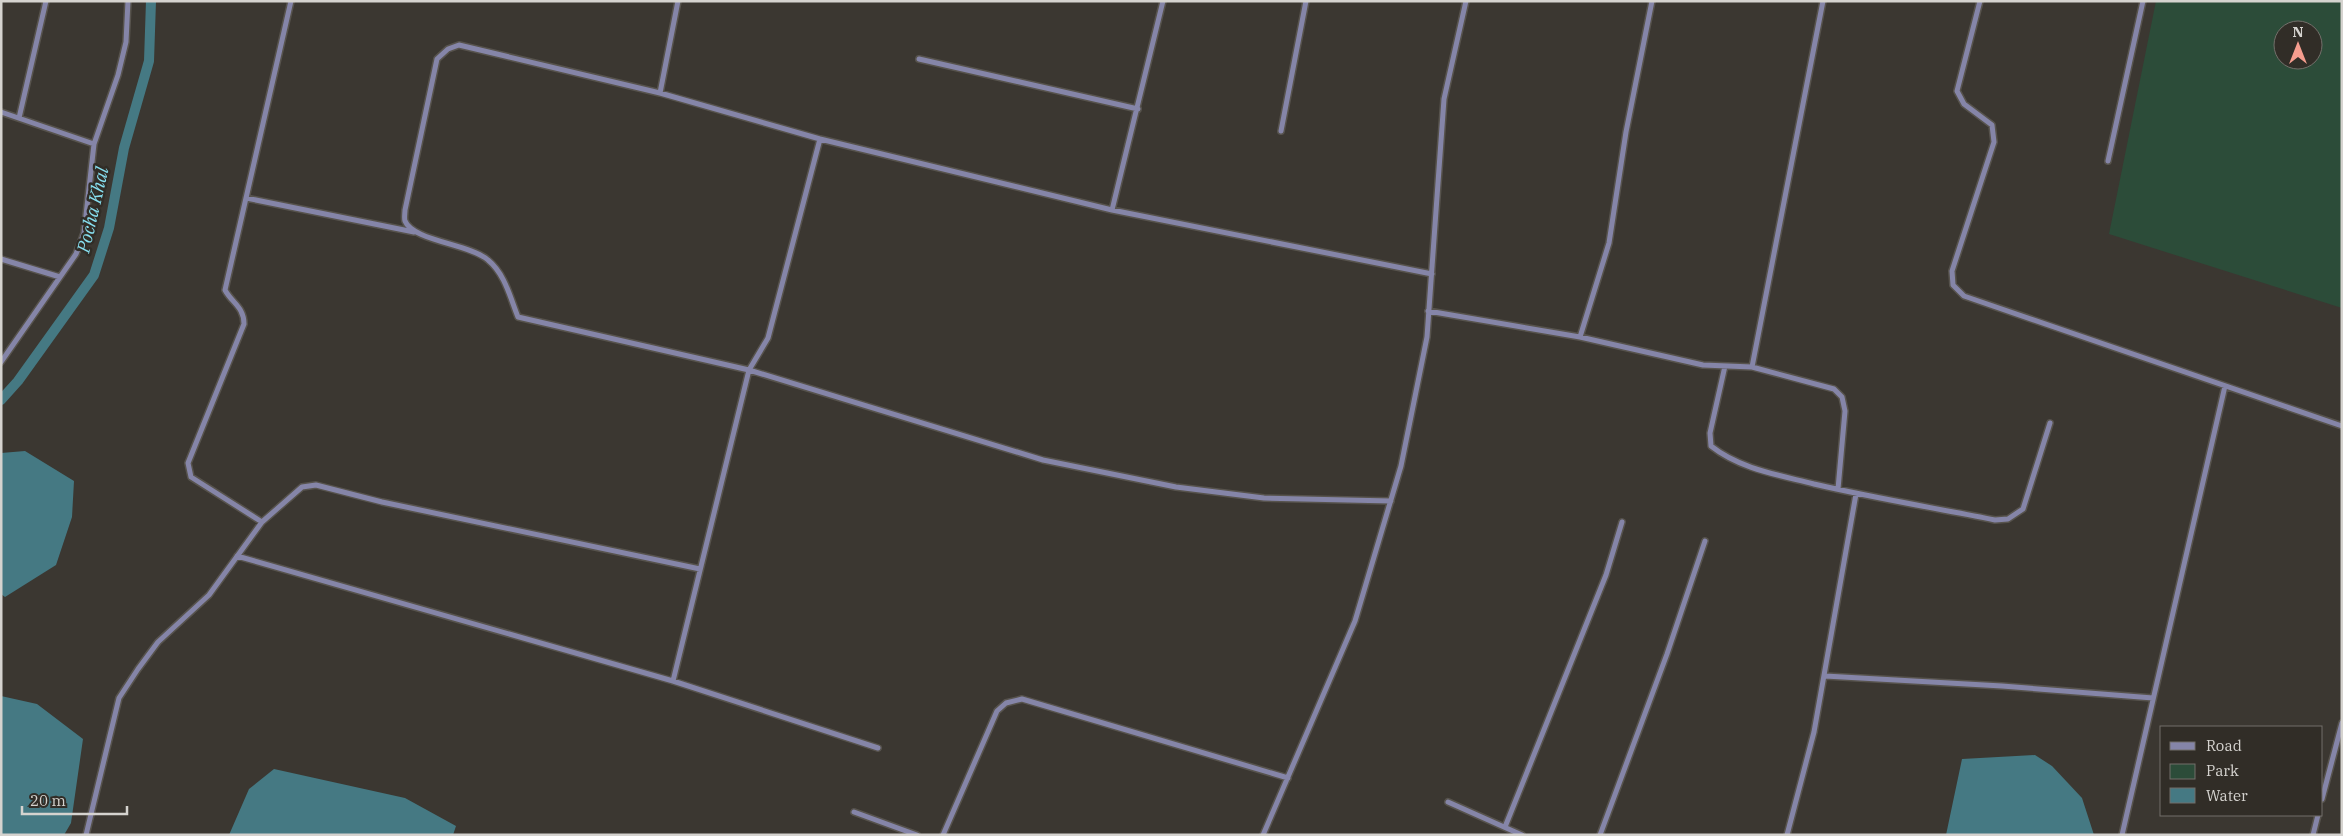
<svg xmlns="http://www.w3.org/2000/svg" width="2343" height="836" font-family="'IBM Plex Serif',serif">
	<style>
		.green { fill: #2c4c39; fill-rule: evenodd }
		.water { fill: #457983 }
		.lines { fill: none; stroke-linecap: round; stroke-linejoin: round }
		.stream { stroke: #457983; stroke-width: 10 }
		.minor-casing { stroke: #57534d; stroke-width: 8 }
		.minor { stroke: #8585a8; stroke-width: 5 }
		.labels { text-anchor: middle; stroke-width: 5; stroke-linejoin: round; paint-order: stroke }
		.water-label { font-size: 18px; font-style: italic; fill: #88e0f1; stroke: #312d27 }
	</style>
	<rect width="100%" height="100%" fill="#3b3731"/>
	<path class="green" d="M2156,1H2342V308L2109,234ZM2283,30H2313V60H2283Z"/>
	<path class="water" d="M25,451L74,481L72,517L56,565L5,597L1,594V453Z
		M1,696L37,704L83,739L71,823L64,835H1Z
		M2035,755L2052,766L2082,798L2094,835H1946L1962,759Z
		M274,769L405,798L456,826L453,835H229L249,789Z"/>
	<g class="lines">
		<path class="stream" d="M1,400L18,381L94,275L109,228L124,148L149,61L151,1"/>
		<defs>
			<path id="minor" d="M1980,1L1957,91L1964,104L1992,125L1994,142L1952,271L1953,285L1964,296L2342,426
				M919,59L1138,109
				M660,93L678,1
				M1,112L94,144
				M19,118L46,1
				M1281,131L1306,1
				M2108,161L2143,1
				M246,198L414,232
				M1112,210L1163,1
				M1,259L60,277
				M1428,311L1580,337L1703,365L1752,367L1834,389L1842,397L1845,411L1838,489
				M1580,337L1609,243L1626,132L1652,1
				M1,362L76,254L84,233L94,144L118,75L126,42L128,1
				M1725,366L1710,433L1711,446C1740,469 1779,475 1814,484C1874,498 1935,508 1995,520L2008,519L2023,509L2050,423
				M1752,367L1823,1
				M1391,501L1264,498L1176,487L1043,460L749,370L518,317C510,297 505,274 488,260C470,244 413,241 405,221C404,218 405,213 405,210L437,59L448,49L459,45L660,93L820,139L1112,210L1432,274
				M262,522L191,477L188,463L244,324C244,307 232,303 225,290L291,1
				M237,556L673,681L878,748
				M1825,676L2002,686L2153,698
				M673,681L749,370L768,338L820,139
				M2322,799L2342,723
				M1448,802L1522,835
				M854,812L917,835
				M1505,827L1606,575L1622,522
				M86,835L119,698L138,669L158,642L209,595L262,522L302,487L316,485L382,502L700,569
				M943,835L997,711L1006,703L1022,699L1288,778
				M1263,835L1355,621L1401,466L1427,337L1444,99L1466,1
				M1600,835L1667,654L1705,541
				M1787,835L1814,732L1856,494
				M2122,835L2225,386
				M2313,835L2318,815"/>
		</defs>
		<use href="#minor" class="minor-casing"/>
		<use href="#minor" class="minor"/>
	</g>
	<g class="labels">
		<g class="water-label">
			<text transform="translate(93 210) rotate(-77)" y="6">Pocha Khal</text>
		</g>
	</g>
	<rect width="2343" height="836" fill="none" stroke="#d5d3cf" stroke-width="5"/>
	<rect x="2160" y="726" width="162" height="90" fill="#312d27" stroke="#736f6a"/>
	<rect x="2170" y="742" width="25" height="8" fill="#8585a8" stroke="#736f6a"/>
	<text x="2206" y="751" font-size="15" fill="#d5d3cf">Road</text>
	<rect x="2170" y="764" width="25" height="15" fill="#2c4c39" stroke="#736f6a"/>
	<text x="2206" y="776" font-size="15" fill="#d5d3cf">Park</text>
	<rect x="2170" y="788" width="25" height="15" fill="#457983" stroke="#736f6a"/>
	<text x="2206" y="801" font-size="15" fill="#d5d3cf">Water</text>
	<g transform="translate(2298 45)"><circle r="24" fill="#312d27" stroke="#736f6a"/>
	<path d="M0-4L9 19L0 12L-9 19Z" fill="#f59d8e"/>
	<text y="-8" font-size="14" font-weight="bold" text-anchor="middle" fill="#d5d3cf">N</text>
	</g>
	<path d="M22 806v8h105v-8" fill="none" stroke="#d5d3cf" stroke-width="2.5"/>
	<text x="30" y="806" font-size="15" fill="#d5d3cf" stroke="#312d27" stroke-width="4" paint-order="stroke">20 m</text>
</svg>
